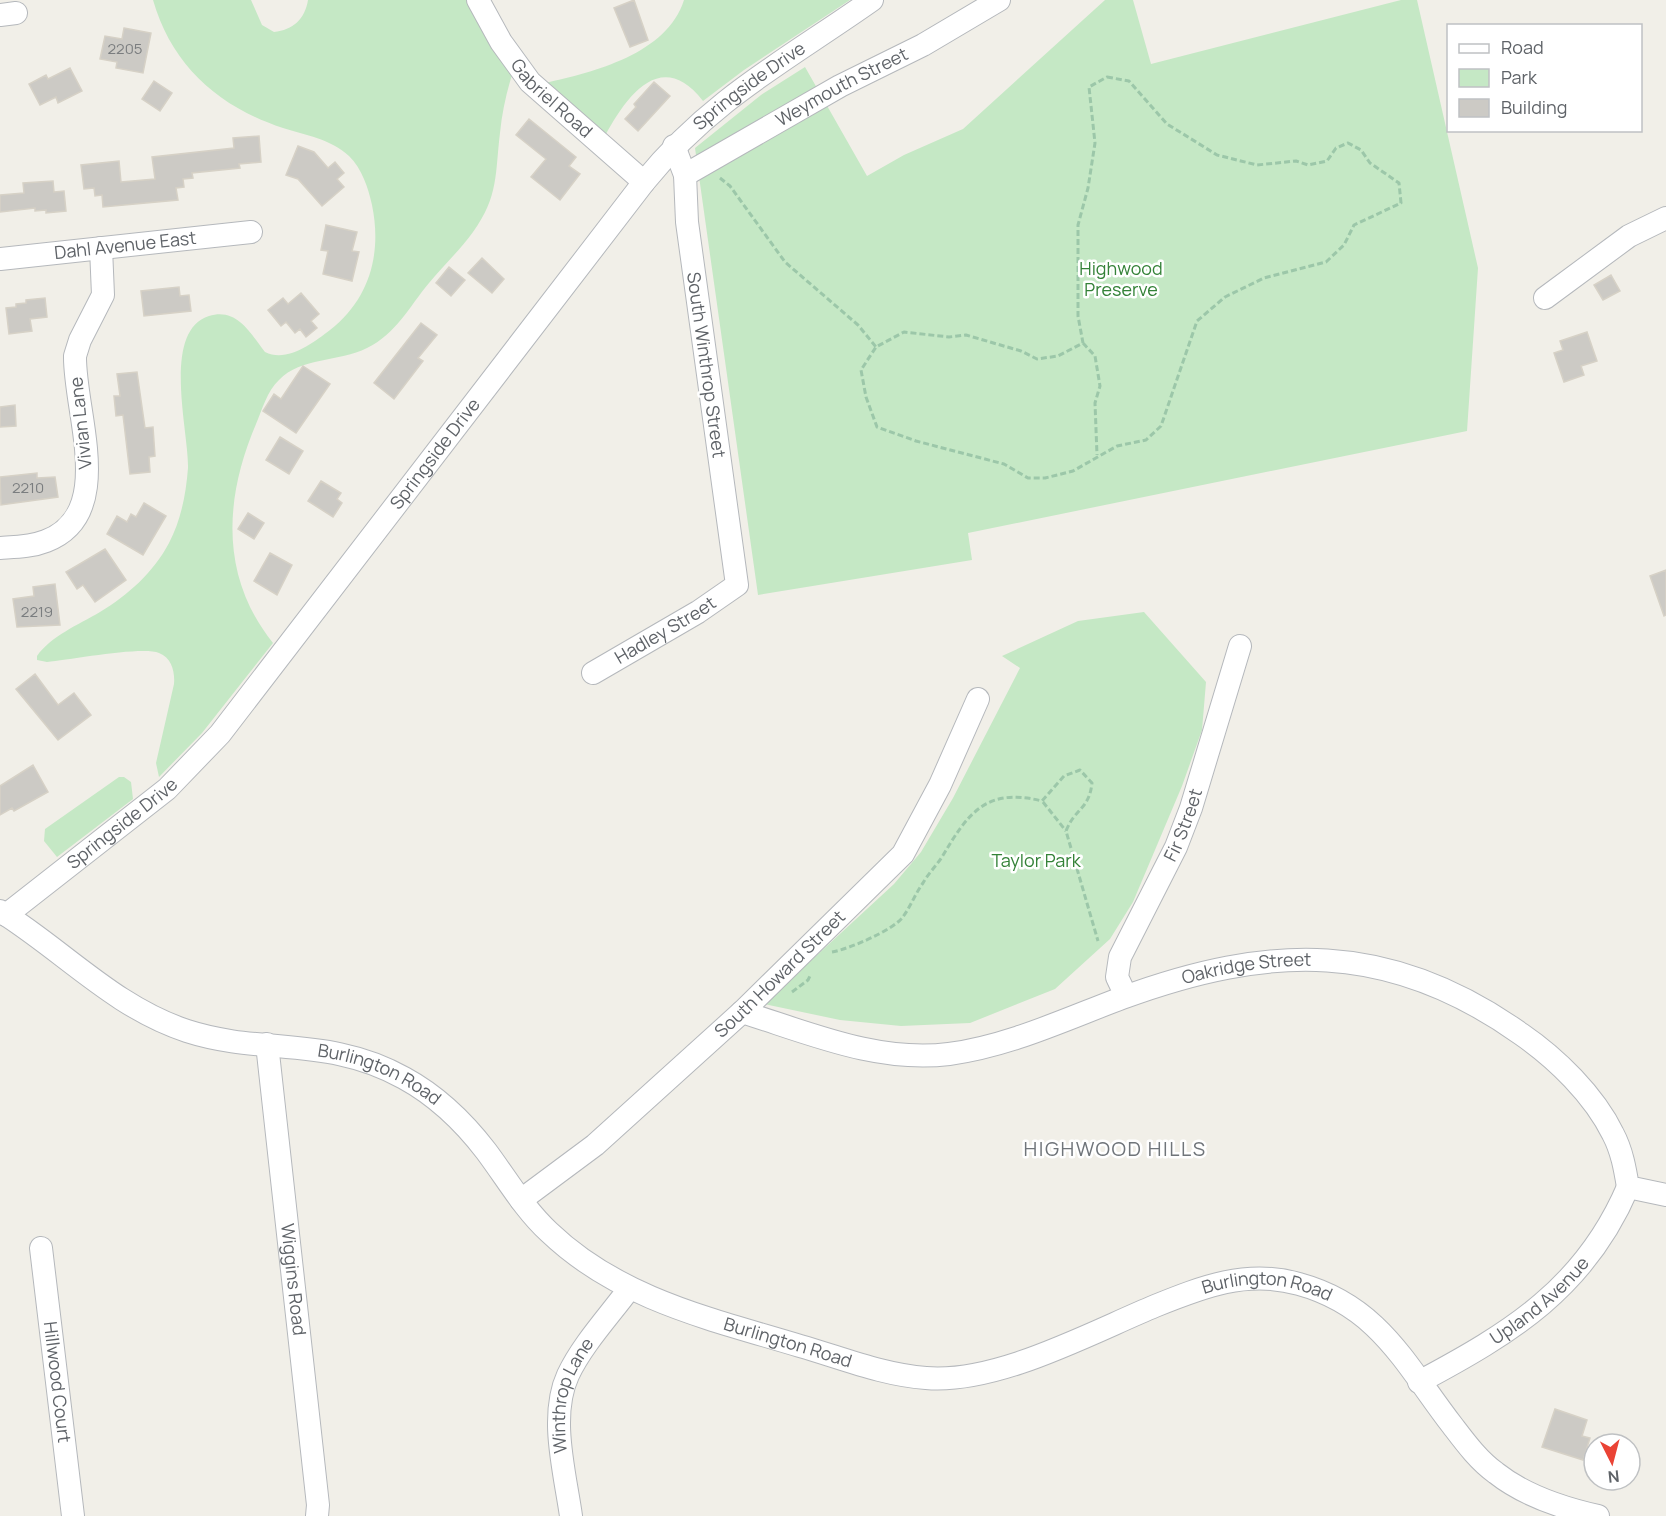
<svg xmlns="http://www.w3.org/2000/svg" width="1666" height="1516" font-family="Manrope,sans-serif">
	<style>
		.green { fill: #c5e8c5 }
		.building { fill: #cccac5; stroke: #d6d1c6; stroke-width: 1.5 }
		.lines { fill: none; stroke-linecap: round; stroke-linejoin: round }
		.minor-casing { stroke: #b5b8bc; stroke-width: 24 }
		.path { stroke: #9cc7a9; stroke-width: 3; stroke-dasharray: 6 3; stroke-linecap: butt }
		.minor { stroke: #fff; stroke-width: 22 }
		.labels { text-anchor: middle; stroke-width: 5; stroke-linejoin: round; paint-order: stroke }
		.number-label { font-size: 15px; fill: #7a7d7f }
		.street-label { font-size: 18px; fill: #5f6368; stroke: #fff }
		.park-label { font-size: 18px; fill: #348238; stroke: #fff }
		.neighbourhood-label { font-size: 20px; letter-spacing: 1.5px; fill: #70757a; stroke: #fff }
	</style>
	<rect width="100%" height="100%" fill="#f1efe8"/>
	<path class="green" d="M153,0H251L262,25L274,32C293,30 305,19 308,0H467L512,75C506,94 502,113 500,133C495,173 499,196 473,232C460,250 443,266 429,283C409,307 396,334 367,348C339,362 301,357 279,380C267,391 262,410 256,424C224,499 220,577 273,643L202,733L159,777L156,763L174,684C175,672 172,658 159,653C142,646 70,660 47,662L37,660V656C51,636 78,625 100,612C128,595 153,573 169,543C181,520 186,494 188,468C189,432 161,331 209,316C237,307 251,334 265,352C287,363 313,343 330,330C370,299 382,253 372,205C368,187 362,169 349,156C331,139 305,135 283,128C219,107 172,66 153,0Z
		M684,0H850L744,70L703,101C661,47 626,97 605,136L545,83C594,72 667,54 684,0Z
		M1105,0H1133L1151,64L1401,0H1417L1478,268L1467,431L968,533L972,560L758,595L695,148L761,95L805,67L867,176L904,155L963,129Z
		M1144,612L1206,682L1202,730L1182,786L1133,902L1110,939L1055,989L970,1023L901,1026L840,1020L764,1004L894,884L921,852L953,798L1020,668L1002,656L1078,621Z
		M119,777H124L131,782L133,799L57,857L44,841L45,829Z"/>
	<path class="building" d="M634,0L648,40L630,47L614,8Z
		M124,28L151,33L143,73L116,68L117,62L100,59L105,36L122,39Z
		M70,68L82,91L58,103L56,97L40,105L29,84L46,75L48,79Z
		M154,81L172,93L160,111L142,99Z
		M654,82L670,96L638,131L625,119L636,107L634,104Z
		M529,119L576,157L569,166L580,174L560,200L531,177L546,159L516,135Z
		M259,136L261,162L239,164L240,168L192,173L193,178L183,179L184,187L176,188L178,200L103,207L102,195L95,196L94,188L84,189L81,165L119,161L121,182L155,179L152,157L234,148L233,138Z
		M298,146L314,152L328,168L335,162L344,173L337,179L344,187L322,206L298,179L286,175Z
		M53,181L54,192L64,191L66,211L46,213V210L35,211V208L0,212V195L24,193L23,183Z
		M326,225L357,232L352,251L359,252L352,281L323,274L328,251L321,250Z
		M482,258L504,279L492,293L468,273Z
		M449,267L465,280L451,296L436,283Z
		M1611,275L1620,291L1603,300L1594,285Z
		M179,287L180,296L189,295L191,311L144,316L141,291Z
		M301,293L319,314L311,321L317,328L306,337L300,329L295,333L286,322L281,326L268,310L283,298L288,304Z
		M45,298L47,317L30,319L32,331L9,334L6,308L16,307V304L26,303V300Z
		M421,323L437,335L418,358L423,361L394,399L374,383Z
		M1587,332L1597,361L1581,366L1584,375L1564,382L1554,353L1563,350L1560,341Z
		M303,366L330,384L296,433L263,411L274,394L281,399Z
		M137,372L145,428L153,427L155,456L149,457L150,472L130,474L123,415L116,416L114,396H120L117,374Z
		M15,405L16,426L0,427V407Z
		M280,437L303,451L289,474L266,460Z
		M37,473V478L55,477L58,497L1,505L0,477Z
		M321,481L341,493L337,499L342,503L333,517L308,501Z
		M144,503L166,516L143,555L107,534L117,516L127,522L131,514L136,517Z
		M248,513L264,523L254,539L238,529Z
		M105,549L126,580L95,602L83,585L77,589L66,572Z
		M270,553L292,565L277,595L254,581Z
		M1666,570V615L1664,616L1650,576Z
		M55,584L60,625L17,627L13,599L34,596L33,587Z
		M35,674L58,705L74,693L91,715L58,740L16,689Z
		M33,765L48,792L14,811L12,808L0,815V786Z
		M1555,1409L1587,1420L1582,1436L1590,1438L1583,1460L1542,1447Z"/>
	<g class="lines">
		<defs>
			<g id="minor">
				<path id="s1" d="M478,0L501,42L530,82L644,182"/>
				<path d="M0,15L16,13"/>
				<path id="s2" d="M685,175L840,86L923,45L999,0"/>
				<path id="s3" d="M0,259L251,232"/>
				<path d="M1545,298L1629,236L1666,218"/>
				<path d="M0,548C15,547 31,547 46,541C117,514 74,412 75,356L80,340L103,295L101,248"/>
				<path id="s4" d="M593,673L698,612L737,585L687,222L685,175L674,146"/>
				<path id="s5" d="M0,911C64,951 114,1007 187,1031C261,1055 330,1036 404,1078C437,1096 463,1121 486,1151C507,1179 524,1209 549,1232C619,1299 711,1319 800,1346C842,1358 883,1375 926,1378C997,1384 1090,1333 1155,1306C1202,1287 1247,1269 1299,1284C1379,1306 1405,1364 1452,1425C1465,1442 1478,1460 1496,1473C1525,1496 1562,1508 1598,1516"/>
				<path id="s6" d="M6,915L167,789L220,734L644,182C711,99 787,60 872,0"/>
				<path id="s7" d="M1126,996L1117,977L1120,957L1176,847L1191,808L1240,646"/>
				<path id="s8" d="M742,1012C809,1033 878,1063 949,1054C1009,1046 1066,1019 1122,998C1269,944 1389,940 1521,1034C1556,1058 1594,1095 1613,1134C1622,1151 1625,1169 1628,1187L1666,1195"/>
				<path id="s9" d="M267,1044L318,1505L317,1516"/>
				<path id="s10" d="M521,1200L595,1145L742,1012L903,854L940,785L978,699"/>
				<path id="s11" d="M41,1248L73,1516"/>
				<path id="s12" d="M1419,1382C1511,1333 1585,1288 1628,1187"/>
				<path id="s13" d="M571,1516C565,1473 549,1416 568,1375C582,1345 609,1316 629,1289"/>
			</g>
		</defs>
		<use href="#minor" class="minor-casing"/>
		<path class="path" d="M1107,77L1129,81L1167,124L1217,155L1257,165L1296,161L1308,165L1327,161L1336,148L1348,143L1361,150L1370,163L1399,183L1401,203L1354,225L1344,245L1326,262L1264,278L1225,297L1197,321L1161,426L1146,440L1117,446L1073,471L1045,478H1028L1004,464L916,441L877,427L866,397L861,370L876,347L904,332L949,337L966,335L1021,351L1037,359L1058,356L1083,343L1078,316V225L1088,188L1095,143L1089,87Z
			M720,178L730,186L785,262L858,325L876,347
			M1083,343L1095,356L1100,386L1095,403L1097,455
			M1043,802L1066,831
			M832,952C849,949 891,931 902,918C910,908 915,894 923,883C928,874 936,866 942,857C968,813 986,787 1042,801L1064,776L1080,770L1092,783C1089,810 1075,808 1066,831L1098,941
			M792,992L808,980L811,974"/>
		<use href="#minor" class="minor"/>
	</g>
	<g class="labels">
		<g class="number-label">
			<text x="125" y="54">2205</text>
			<text x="28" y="493">2210</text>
			<text x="37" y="617">2219</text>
		</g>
		<g class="street-label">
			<text dy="6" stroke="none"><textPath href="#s6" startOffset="1120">Springside Drive</textPath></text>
			<text dy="6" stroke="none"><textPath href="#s2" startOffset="180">Weymouth Street</textPath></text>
			<text dy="6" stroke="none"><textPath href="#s1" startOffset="124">Gabriel Road</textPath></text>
			<text dy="6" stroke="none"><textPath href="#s3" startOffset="126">Dahl Avenue East</textPath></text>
			<text transform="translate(706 365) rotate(82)" y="6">South Winthrop Street</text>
			<text transform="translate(81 423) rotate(-96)" y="6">Vivian Lane</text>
			<text dy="6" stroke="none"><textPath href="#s6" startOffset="634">Springside Drive</textPath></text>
			<text dy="6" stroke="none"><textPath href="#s4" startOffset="84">Hadley Street</textPath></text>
			<text dy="6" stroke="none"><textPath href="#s6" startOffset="148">Springside Drive</textPath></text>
			<text dy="6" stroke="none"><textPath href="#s7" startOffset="188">Fir Street</textPath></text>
			<text dy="6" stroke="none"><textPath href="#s8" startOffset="524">Oakridge Street</textPath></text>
			<text dy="6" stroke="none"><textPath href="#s10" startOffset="344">South Howard Street</textPath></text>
			<text dy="6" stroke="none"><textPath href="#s5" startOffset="422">Burlington Road</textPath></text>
			<text dy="6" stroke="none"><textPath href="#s9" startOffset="237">Wiggins Road</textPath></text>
			<text dy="6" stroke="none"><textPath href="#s5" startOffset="1428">Burlington Road</textPath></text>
			<text dy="6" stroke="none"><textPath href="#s12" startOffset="146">Upland Avenue</textPath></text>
			<text dy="6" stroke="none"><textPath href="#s5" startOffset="926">Burlington Road</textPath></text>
			<text dy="6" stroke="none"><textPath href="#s11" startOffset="135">Hillwood Court</textPath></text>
			<text dy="6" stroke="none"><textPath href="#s13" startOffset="124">Winthrop Lane</textPath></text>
		</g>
		<g class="park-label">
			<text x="1121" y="275">Highwood<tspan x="1121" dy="21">Preserve</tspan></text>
			<text x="1036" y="867">Taylor Park</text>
		</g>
		<g class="neighbourhood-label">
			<text x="1115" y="1156">HIGHWOOD HILLS</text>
		</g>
	</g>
	<rect x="1447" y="24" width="195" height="108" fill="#ffffff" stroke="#bfc1c3" stroke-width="1.5"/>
	<rect x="1459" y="44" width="30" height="9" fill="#ffffff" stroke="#bfc1c3" stroke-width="1.5"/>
	<text x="1501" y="54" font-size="18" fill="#5f6368">Road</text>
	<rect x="1459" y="69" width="30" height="18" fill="#c5e8c5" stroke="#bfc1c3" stroke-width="1.5"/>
	<text x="1501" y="84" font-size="18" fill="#5f6368">Park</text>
	<rect x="1459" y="99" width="30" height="18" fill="#cccac5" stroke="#bfc1c3" stroke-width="1.5"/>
	<text x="1501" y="114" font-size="18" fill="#5f6368">Building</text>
	<g transform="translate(1612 1462) rotate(174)"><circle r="28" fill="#ffffff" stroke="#bfc1c3" stroke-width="1.5"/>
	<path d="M0-4.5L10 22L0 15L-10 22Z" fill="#ea4335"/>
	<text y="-9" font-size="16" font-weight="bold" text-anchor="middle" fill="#5f6368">N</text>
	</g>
</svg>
